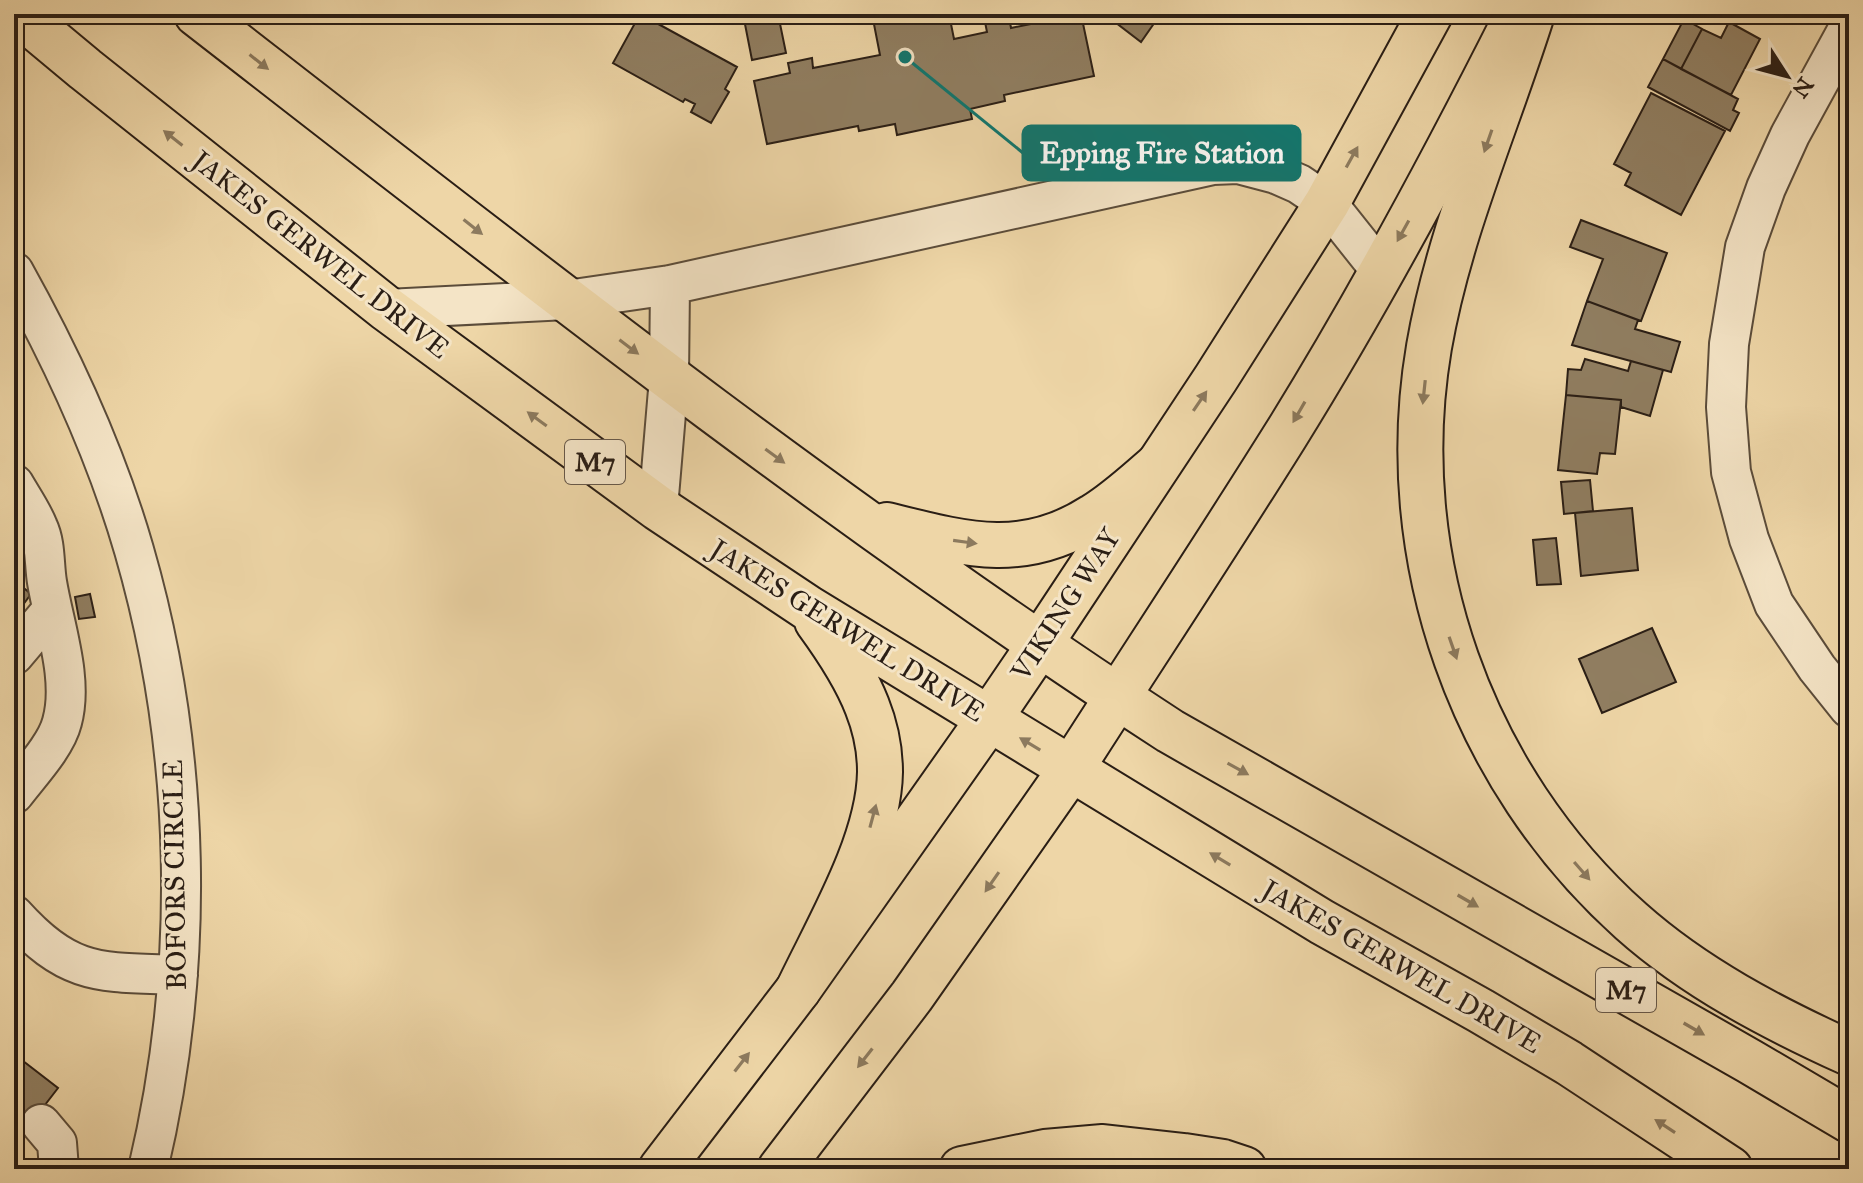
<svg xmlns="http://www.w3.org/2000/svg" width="1863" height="1183" font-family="'IM FELL Great Primer',serif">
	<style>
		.building { fill: #907e61; stroke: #2a1e15; stroke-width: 2 }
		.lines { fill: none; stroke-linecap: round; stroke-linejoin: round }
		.minor-casing { stroke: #5b4c3a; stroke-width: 42 }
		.major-casing { stroke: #2a1e15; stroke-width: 48 }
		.highway-casing { stroke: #2a1e15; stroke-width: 48 }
		.minor { stroke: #f4e4c6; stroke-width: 38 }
		.major { stroke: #eed6a7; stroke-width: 44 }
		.highway { stroke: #eed6a7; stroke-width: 44 }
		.oneway { fill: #8c7a5e }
		.labels { text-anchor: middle; stroke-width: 6; stroke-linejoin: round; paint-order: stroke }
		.shield { fill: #f4e4c6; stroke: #67594a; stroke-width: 2 }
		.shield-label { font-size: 26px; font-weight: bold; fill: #2a1e15 }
		.street-label { font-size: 28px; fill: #2a1e15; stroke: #f4e4c6 }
		.leader { fill: none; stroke: #0f766e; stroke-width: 3 }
		.callout-dot { fill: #0f766e; stroke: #f4e4c6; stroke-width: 3 }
		.callout { fill: #0f766e; stroke: #0f766e; stroke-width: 3 }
		.callout-label { font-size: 30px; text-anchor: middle; font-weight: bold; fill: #fff }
	</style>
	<rect width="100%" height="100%" fill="#eed6a7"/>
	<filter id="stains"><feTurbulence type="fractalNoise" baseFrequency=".0025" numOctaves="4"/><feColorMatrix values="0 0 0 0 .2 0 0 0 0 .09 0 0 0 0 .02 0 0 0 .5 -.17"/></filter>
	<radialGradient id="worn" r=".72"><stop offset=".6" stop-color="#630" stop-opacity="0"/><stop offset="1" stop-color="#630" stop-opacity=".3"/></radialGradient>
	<path class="building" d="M640,14L737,67L725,89L729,92L711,123L691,112L695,104L685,99L683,102L613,63Z
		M743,14H778L786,53L752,60Z
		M872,14H949L954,39L987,32L985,22L1009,17L1011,28L1081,14L1094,76L1004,95L1005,101L970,109L972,119L897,135L895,124L859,131L858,126L767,144L754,81L790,73L788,63L812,58L813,68L880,55Z
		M1115,14H1151L1149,17L1155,22L1141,42L1111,19Z
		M1684,19L1702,29L1681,69L1663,59Z
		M1729,22L1760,39L1731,95L1681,69L1702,29L1721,38Z
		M1663,59L1738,99L1733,110L1739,113L1730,131L1648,87Z
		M1651,93L1725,131L1681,215L1625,185L1631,173L1614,164Z
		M1581,220L1667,253L1641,321L1587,301L1603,259L1570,247Z
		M1587,301L1638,320L1635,329L1680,342L1671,372L1572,345Z
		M1585,359L1628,371L1631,361L1663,370L1650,416L1621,407V400L1566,395L1568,369L1581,370Z
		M1566,395L1621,400L1615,454L1600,453L1597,474L1558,470Z
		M1590,480L1593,511L1564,514L1561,482Z
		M1632,508L1638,570L1581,576L1575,513Z
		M14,525L39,544L14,576Z
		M1556,538L1561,584L1537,585L1533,540Z
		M14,580L31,594L14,617Z
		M90,594L95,617L79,619L75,597Z
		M1652,628L1676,682L1602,713L1579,659Z
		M14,1054L58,1088L14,1145Z"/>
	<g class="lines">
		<defs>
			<path id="minor" d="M1849,27L1790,135L1766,188L1745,247L1729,344L1726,407L1731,472L1749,539L1774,604L1817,668L1849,708
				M14,272C63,360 106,453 134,550C192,750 196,967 148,1169
				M387,309L567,300L670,285L1213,165L1238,164L1276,174L1299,184L1327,203L1381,271
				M14,484C22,498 32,512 38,527C46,544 44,564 47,582C54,625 74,679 62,722C56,746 29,774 14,794
				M658,508L669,378L670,285
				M14,655L52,610
				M14,915C70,977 100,972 178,975
				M41,1124L57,1143L59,1169"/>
			<path id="major" d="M661,1169L798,990L989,719L1040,644L1216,378L1327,203L1430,14
				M780,1169L912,996L1071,769C1142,658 1215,548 1285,436C1369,301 1445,159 1517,16"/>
			<path id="highway" d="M19,14L85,69L387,309L658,508L808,608L1322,922L1481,1011L1569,1063L1730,1169
				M197,14C515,261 832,511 1170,731L1749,1061L1849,1120
				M1532,14C1497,125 1449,232 1429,347C1393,558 1471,778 1631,921C1695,978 1772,1018 1849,1053
				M887,525C963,544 1023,562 1094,516C1117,502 1137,483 1157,466
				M798,990C828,927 879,842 880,772C880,750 875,726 867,706C855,675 836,647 817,621
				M962,1169L1045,1152L1103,1147L1184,1156L1223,1162L1244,1169"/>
		</defs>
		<use href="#minor" class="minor-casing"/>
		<use href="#major" class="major-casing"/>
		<use href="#highway" class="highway-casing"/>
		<use href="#minor" class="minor"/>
		<use href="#major" class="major"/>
		<use href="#highway" class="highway"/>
	</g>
	<defs><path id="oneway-solid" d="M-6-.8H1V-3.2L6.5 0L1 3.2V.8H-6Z" transform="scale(2)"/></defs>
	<g class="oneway">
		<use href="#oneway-solid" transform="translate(259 62) rotate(38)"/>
		<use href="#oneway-solid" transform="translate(173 138) rotate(-142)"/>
		<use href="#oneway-solid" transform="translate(1488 141) rotate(109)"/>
		<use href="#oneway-solid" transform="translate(1352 157) rotate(-61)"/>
		<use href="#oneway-solid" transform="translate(473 227) rotate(38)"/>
		<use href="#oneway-solid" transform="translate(1403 231) rotate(119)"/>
		<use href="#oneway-solid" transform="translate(629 347) rotate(37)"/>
		<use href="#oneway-solid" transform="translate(1424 392) rotate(96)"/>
		<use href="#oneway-solid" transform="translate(1200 401) rotate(-56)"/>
		<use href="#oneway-solid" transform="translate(1299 412) rotate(120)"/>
		<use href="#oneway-solid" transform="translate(537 419) rotate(-144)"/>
		<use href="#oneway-solid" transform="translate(775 456) rotate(36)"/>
		<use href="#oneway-solid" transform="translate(965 542) rotate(8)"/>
		<use href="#oneway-solid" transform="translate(1453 648) rotate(71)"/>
		<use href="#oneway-solid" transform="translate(1030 744) rotate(-149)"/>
		<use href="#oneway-solid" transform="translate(1238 769) rotate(29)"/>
		<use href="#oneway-solid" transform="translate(873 816) rotate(-75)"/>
		<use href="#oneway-solid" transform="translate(1220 859) rotate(-149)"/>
		<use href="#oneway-solid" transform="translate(1582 871) rotate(49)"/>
		<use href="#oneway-solid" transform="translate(992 882) rotate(125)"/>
		<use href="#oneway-solid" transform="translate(1468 901) rotate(30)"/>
		<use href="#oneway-solid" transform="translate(1694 1029) rotate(30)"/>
		<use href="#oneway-solid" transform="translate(865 1058) rotate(128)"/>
		<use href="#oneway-solid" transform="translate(742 1062) rotate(-52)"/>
		<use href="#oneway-solid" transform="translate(1665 1126) rotate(-147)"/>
	</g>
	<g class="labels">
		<g class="shield">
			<rect x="565" y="440" width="60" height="44" rx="6"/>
			<rect x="1596" y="968" width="60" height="44" rx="6"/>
		</g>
		<g class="shield-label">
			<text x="595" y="471">M7</text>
			<text x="1626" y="999">M7</text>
		</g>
		<g class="street-label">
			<text transform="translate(321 254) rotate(38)" y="10">JAKES GERWEL DRIVE</text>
			<text transform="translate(1065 604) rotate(-57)" y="10">VIKING WAY</text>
			<text transform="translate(848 630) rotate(32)" y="10">JAKES GERWEL DRIVE</text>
			<text transform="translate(174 875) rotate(-91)" y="10">BOFORS CIRCLE</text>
			<text transform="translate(1402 966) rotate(30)" y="10">JAKES GERWEL DRIVE</text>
		</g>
	</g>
	<path class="leader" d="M905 57L1023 153"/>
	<circle class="callout-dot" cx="905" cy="57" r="8"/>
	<rect class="callout" x="1023" y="126" width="277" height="54" rx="8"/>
	<g class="callout-label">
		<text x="1162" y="163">Epping Fire Station</text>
	</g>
	<rect width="1863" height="1183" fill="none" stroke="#eed6a7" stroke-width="48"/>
	<rect x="16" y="16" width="1831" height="1151" fill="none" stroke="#2a1e15" stroke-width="4"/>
	<rect x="24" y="24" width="1815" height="1135" fill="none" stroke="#2a1e15" stroke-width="2"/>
	<g transform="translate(1787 76) rotate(126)" stroke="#f4e4c6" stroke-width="6" paint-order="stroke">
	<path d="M0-6L14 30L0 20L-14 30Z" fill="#2a1e15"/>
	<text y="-12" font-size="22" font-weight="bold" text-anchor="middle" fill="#2a1e15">N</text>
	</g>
	<rect width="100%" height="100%" filter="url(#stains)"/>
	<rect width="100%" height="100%" fill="url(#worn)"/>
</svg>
